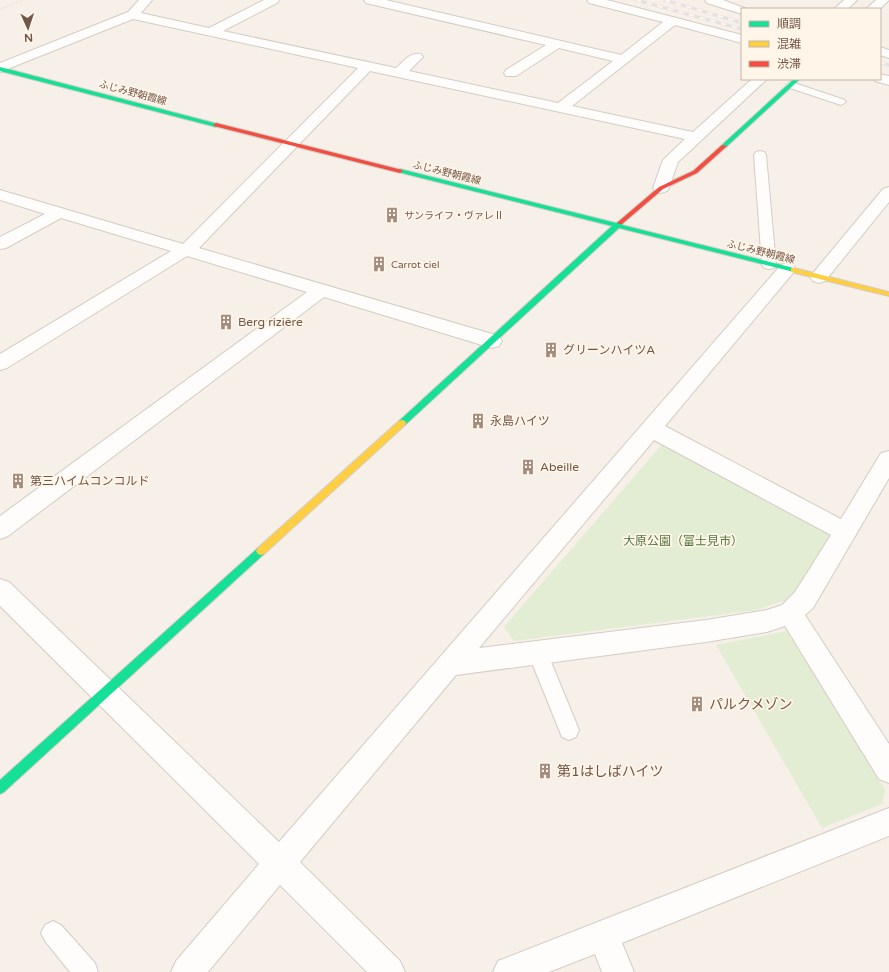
<svg xmlns="http://www.w3.org/2000/svg" width="889" height="972" font-family="'Varela Round','Noto Sans JP',sans-serif">
	<style>
		.green { fill: #e3edd3 }
		.lines { fill: none; stroke-linecap: round; stroke-linejoin: round }
		.lane-casing { stroke: #d4ccc5; stroke-width: 2 }
		.street-casing { stroke: #d4ccc5; stroke-width: 2 }
		.fast-casing { stroke: #d5ccc4; stroke-width: 2 }
		.slow-casing { stroke: #d5ccc4; stroke-width: 2 }
		.jam-casing { stroke: #d5ccc4; stroke-width: 2 }
		.path { stroke: #dad0cc; stroke-width: 1.5; stroke-dasharray: 0.5 2; stroke-linecap: butt }
		.lane { fill: #fefdfc; fill-rule: evenodd }
		.street { fill: #fefdfc; fill-rule: evenodd }
		.fast { fill: #16e098; fill-rule: evenodd }
		.slow { fill: #ffcf43; fill-rule: evenodd }
		.jam { fill: #f24e42; fill-rule: evenodd }
		.rail-casing { stroke: #e4e1e4; stroke-width: 3 }
		.rail { stroke: #fff5e8; stroke-width: 2; stroke-dasharray: 5.5; stroke-linecap: butt }
		.labels { text-anchor: middle; stroke-width: 3.5; stroke-linejoin: round; paint-order: stroke }
		.far-street-label { font-size: 10px; fill: #745648; stroke: #fff5e8 }
		.far-poi-label { font-size: 10px; fill: #745648; stroke: #fff5e8; text-anchor: start }
		.poi-label { font-size: 12px; fill: #745648; stroke: #fff5e8; text-anchor: start }
		.park-label { font-size: 12px; fill: #547a41; stroke: #fff5e8 }
		.near-poi-label { font-size: 14px; fill: #745648; stroke: #fff5e8; text-anchor: start }
	</style>
	<rect width="100%" height="100%" fill="#f6f0e8"/>
	<path class="green" d="M664,442L834,531L794,594L786,600L757,610L514,641L504,627Z
		M787,631L885,790L882,804L822,828L716,645Z"/>
	<g class="lines">
		<defs>
			<path id="lane" d="M791,82L845,100L846,102L841,105L787,87L786,85Z
				M760,151L764,152L766,155L776,265L774,268L769,269L764,268L762,265L754,155L756,152Z
				M538,644L545,647L579,730L576,737L569,740L562,737L528,653L531,647Z
				M53,921L61,925L95,963L98,972H70L45,941L41,933L45,925Z"/>
			<path id="street" d="M139,0H152L141,13L209,28L264,0H279L277,3L223,31L396,68C404,61 410,52 421,54L423,57L409,71L558,103L613,61L559,48L516,76H506L504,73L506,70L546,45L370,4L366,3L364,0H386L621,55L663,22L589,3L587,0H607L742,35V43L675,25L572,106L693,132L752,79H767L678,162L669,188L667,191L661,193L655,191L653,188L663,160L685,139L370,71L199,248L499,336L502,341L499,346L492,348L324,297L8,536L0,539V516L307,292L187,256L7,368L0,370V354L171,251L61,218L6,248L0,249V237L45,214L0,200V190L183,244L358,68L133,19L0,72V63L128,12Z
				M705,0H723L747,9H742V14L707,3Z
				M844,0H857L848,9H834Z
				M876,0H889L880,9H866Z
				M880,47L889,50V58L880,55Z
				M880,74L889,76V85L875,81L874,79H880Z
				M889,187V202L825,281L819,283L813,281L810,277L813,273L883,189Z
				M787,263L793,265L796,269L793,273L665,426L841,519L881,453L889,451V478L813,608L805,615L889,744V783L879,779L785,626L767,632L706,642L456,675L300,862L400,961L405,972H367L280,885L208,972H171L176,961L259,864L0,606V579L9,582L279,842L781,265ZM654,440L831,535L795,592L782,605L767,610L706,620L479,648Z
				M889,808V836L622,943L634,972H602L595,954L549,972H493L498,961Z"/>
			<path id="fast" d="M0,67L218,124L219,125L216,127L0,71Z
				M794,79H800L726,147H722V145Z
				M400,169L616,223L620,221L623,223L622,225L794,268L798,270L794,272L619,228L405,425H399L398,423L399,421L612,226L398,172V170Z
				M261,547L264,548L266,551L264,554L4,792L0,794V780L258,548Z"/>
			<path id="slow" d="M791,268H794L889,292V296L791,272Z
				M402,420L405,421L406,423L405,425L264,554L261,555L258,554L256,551L258,548L399,421Z"/>
			<path id="jam" d="M216,123L402,170L403,171L400,173L214,126L213,125Z
				M722,145L727,146L697,173L663,189L622,224H618V222L659,187L693,171Z"/>
		</defs>
		<use href="#lane" class="lane-casing"/>
		<use href="#street" class="street-casing"/>
		<use href="#fast" class="fast-casing"/>
		<use href="#slow" class="slow-casing"/>
		<use href="#jam" class="jam-casing"/>
		<path class="path" d="M0,9L23,0"/>
		<use href="#lane" class="lane"/>
		<use href="#street" class="street"/>
		<use href="#fast" class="fast"/>
		<use href="#slow" class="slow"/>
		<use href="#jam" class="jam"/>
		<defs>
			<path id="rail" d="M636,0L742,29
				M665,0L742,23
				M880,62L889,65"/>
		</defs>
		<use href="#rail" class="rail-casing"/>
		<use href="#rail" class="rail"/>
	</g>
	<defs>
		<symbol id="building-bare" viewBox="-9 -9 18 18"><path d="M-4-6H4V6H1V3H-1V6H-4ZM-2.5-4.3h1.7v1.8h-1.7ZM.8-4.3h1.7v1.8H.8ZM-2.5-1h1.7V.8h-1.7ZM.8-1h1.7V.8H.8Z" fill="#a28c80" stroke="#fff5e8" stroke-width="2.5" paint-order="stroke"/></symbol>
	</defs>
	<g fill-rule="evenodd">
		<use href="#building-bare" x="381" y="204" width="22" height="22"/>
		<use href="#building-bare" x="368" y="253" width="22" height="22"/>
		<use href="#building-bare" x="215" y="311" width="22" height="22"/>
		<use href="#building-bare" x="540" y="339" width="22" height="22"/>
		<use href="#building-bare" x="467" y="410" width="22" height="22"/>
		<use href="#building-bare" x="517" y="456" width="22" height="22"/>
		<use href="#building-bare" x="7" y="470" width="22" height="22"/>
		<use href="#building-bare" x="686" y="693" width="22" height="22"/>
		<use href="#building-bare" x="534" y="760" width="22" height="22"/>
	</g>
	<g class="labels">
		<g class="far-street-label">
			<text transform="translate(133 92) rotate(15)" y="4">ふじみ野朝霞線</text>
			<text transform="translate(447 172) rotate(14)" y="4">ふじみ野朝霞線</text>
			<text transform="translate(761 251) rotate(14)" y="4">ふじみ野朝霞線</text>
		</g>
		<g class="far-poi-label">
			<text x="404" y="219">サンライフ・ヴァレⅡ</text>
			<text x="391" y="268">Carrot ciel</text>
		</g>
		<g class="poi-label">
			<text x="238" y="326">Berg riziēre</text>
			<text x="563" y="354">グリーンハイツA</text>
			<text x="490" y="425">永島ハイツ</text>
			<text x="540" y="471">Abeille</text>
			<text x="30" y="485">第三ハイムコンコルド</text>
		</g>
		<g class="park-label">
			<text x="683" y="545">大原公園（富士見市）</text>
		</g>
		<g class="near-poi-label">
			<text x="709" y="709">パルクメゾン</text>
			<text x="557" y="776">第1はしばハイツ</text>
		</g>
	</g>
	<rect x="741" y="8" width="140" height="72" fill="#fff5e8" stroke="#c7b5a8"/>
	<rect x="749" y="21" width="20" height="6" fill="#16e098" stroke="#c7b5a8"/>
	<text x="777" y="28" font-size="12" fill="#745648">順調</text>
	<rect x="749" y="41" width="20" height="6" fill="#ffcf43" stroke="#c7b5a8"/>
	<text x="777" y="48" font-size="12" fill="#745648">混雑</text>
	<rect x="749" y="61" width="20" height="6" fill="#f24e42" stroke="#c7b5a8"/>
	<text x="777" y="68" font-size="12" fill="#745648">渋滞</text>
	<g transform="translate(28 28) rotate(177)" stroke="#fff5e8" stroke-width="3" paint-order="stroke">
	<path d="M0-3L7 15L0 10L-7 15Z" fill="#745648"/>
	<text y="-6" font-size="11" font-weight="bold" text-anchor="middle" fill="#745648">N</text>
	</g>
</svg>
